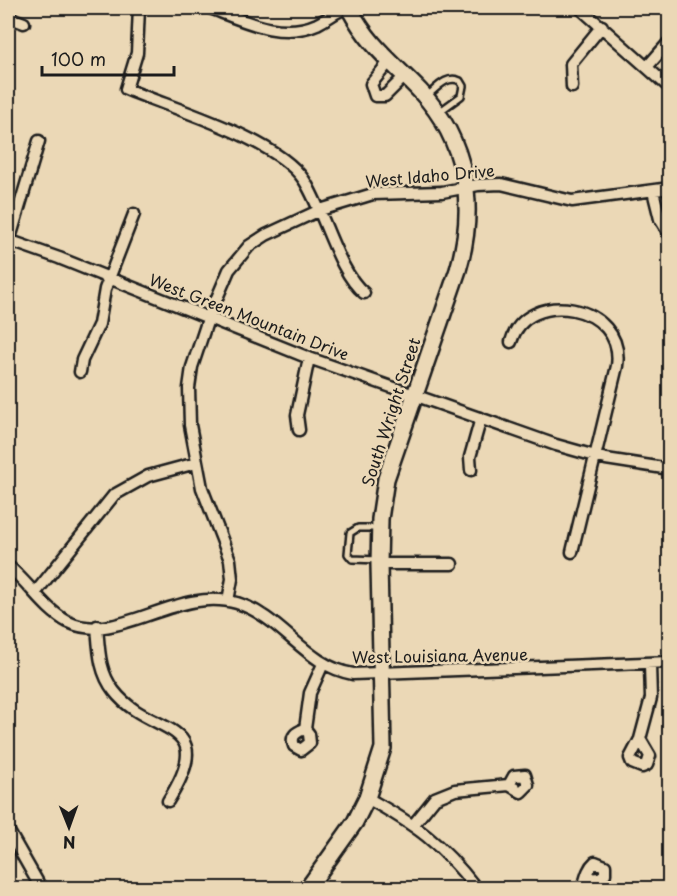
<svg xmlns="http://www.w3.org/2000/svg" width="677" height="896" font-family="'Playpen Sans',sans-serif">
	<style>
		.lines { fill: none; stroke-linecap: round; stroke-linejoin: round }
		.lane-casing { stroke: #1c1c1c; stroke-width: 10 }
		.street-casing { stroke: #1c1c1c; stroke-width: 15 }
		.secondary-casing { stroke: #1c1c1c; stroke-width: 20 }
		.lane { stroke: #ebd8b6; stroke-width: 5 }
		.street { stroke: #ebd8b6; stroke-width: 10 }
		.secondary { stroke: #ebd8b6; stroke-width: 15 }
		.labels { text-anchor: middle; stroke-width: 5; stroke-linejoin: round; paint-order: stroke }
		.street-label { font-size: 16px; fill: #1c1c1c; stroke: #ebd8b6 }
	</style>
	<rect width="100%" height="100%" fill="#ebd8b6"/>
	<filter id="ink" filterUnits="userSpaceOnUse"><feTurbulence type="fractalNoise" baseFrequency=".0167" numOctaves="2"/><feDisplacementMap in="SourceGraphic" scale="12" xChannelSelector="R" yChannelSelector="G"/><feConvolveMatrix kernelMatrix="1 2 1 2 8 2 1 2 1" color-interpolation-filters="sRGB"/></filter>
	<g filter="url(#ink)">
		<g class="lines">
			<defs>
				<path id="lane" d="M426,97C436,89 447,74 460,81L463,86L461,96L439,112
					M378,528H358L350,533L348,554L352,559L379,560"/>
				<path id="street" d="M139,8L137,53L126,89C173,109 276,138 304,180C324,211 338,272 364,293
					M210,8C244,21 281,40 317,24C327,19 336,12 345,8
					M580,8L670,88
					M8,17L24,23
					M389,62L371,84L375,96H385L405,76
					M647,67L670,41
					M572,87L571,64L602,26
					M653,191L660,219L670,235
					M8,240L59,258L309,358L556,445L606,459L670,469
					M8,245L39,141
					M511,342C526,287 626,303 617,366L572,552
					M80,372L82,360L99,324L105,289L134,214
					M299,430L297,415L309,358
					M471,470L470,457L481,418
					M379,564H452
					M8,566C28,582 45,610 68,622C117,646 178,585 237,603C283,617 305,666 353,674L670,662
					M36,592L114,495L148,476L196,463
					M228,601L232,579L230,560L202,488L190,425L189,388L192,367L208,319L229,270L249,246L266,235L320,210L373,194L442,192L478,185L501,184L572,201L670,188
					M97,626C99,650 99,672 114,691C150,738 221,717 168,801
					M305,729C296,732 290,736 294,746L301,750L310,743L309,734L305,729L310,693L323,664
					M640,739L650,756L647,765L642,767L632,763L630,758L640,739L651,698L650,665
					M367,798C416,825 441,843 476,888
					M414,824L435,798L455,790L509,785L521,792L528,785L525,775L514,776L509,785
					M8,830L41,888
					M583,888C586,879 587,869 595,862L605,866V874L600,878L586,879"/>
				<path id="secondary" d="M308,888L355,822L367,798L383,748L379,564L380,519L386,479L458,270C477,206 467,141 420,91C390,60 370,47 349,8"/>
			</defs>
			<use href="#lane" class="lane-casing"/>
			<use href="#street" class="street-casing"/>
			<use href="#secondary" class="secondary-casing"/>
			<use href="#lane" class="lane"/>
			<use href="#street" class="street"/>
			<use href="#secondary" class="secondary"/>
		</g>
	</g>
	<g class="labels">
		<g class="street-label">
			<text transform="translate(430 176) rotate(-5)" y="6">West Idaho Drive</text>
			<text transform="translate(249 317) rotate(21)" y="6">West Green Mountain Drive</text>
			<text transform="translate(391 412) rotate(-72)" y="6">South Wright Street</text>
			<text transform="translate(440 656) rotate(-1)" y="6">West Louisiana Avenue</text>
		</g>
	</g>
	<rect width="677" height="896" fill="none" stroke="#ebd8b6" stroke-width="30"/>
	<rect x="15" y="15" width="647" height="866" fill="none" stroke="#1c1c1c" stroke-width="2" filter="url(#ink)"/>
	<g transform="translate(69 827) rotate(179)" stroke="#ebd8b6" stroke-width="4.5" paint-order="stroke">
	<path d="M0-4.5L10 22L0 15L-10 22Z" fill="#1c1c1c"/>
	<text y="-9" font-size="16" font-weight="bold" text-anchor="middle" fill="#1c1c1c">N</text>
	</g>
	<path d="M42 66v9h132v-9" fill="none" stroke="#1c1c1c" stroke-width="3"/>
	<text x="51" y="66" font-size="18" fill="#1c1c1c" stroke="#ebd8b6" stroke-width="4.5" paint-order="stroke">100 m</text>
</svg>
